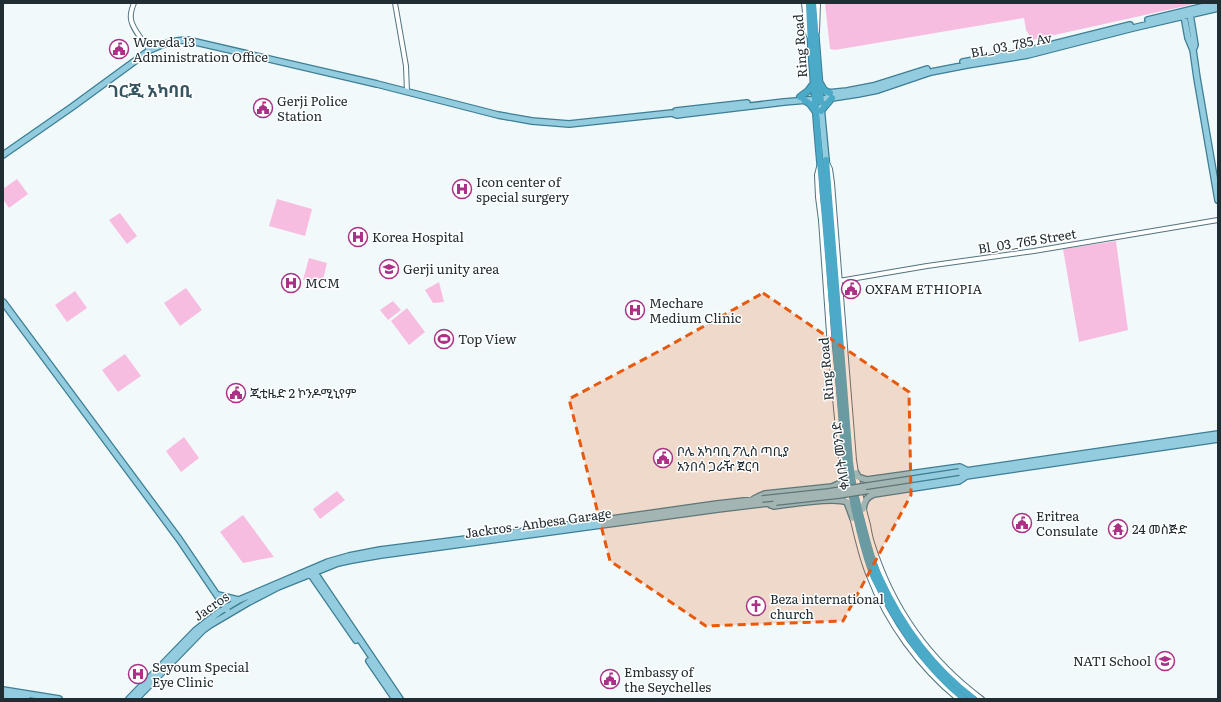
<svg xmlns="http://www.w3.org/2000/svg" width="1221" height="702" font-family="Literata,'Noto Sans Ethiopic',serif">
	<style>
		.green { fill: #f7bde0 }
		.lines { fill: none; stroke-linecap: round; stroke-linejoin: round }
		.minor-casing { stroke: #53737e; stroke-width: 6 }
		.major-casing { stroke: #3c7e94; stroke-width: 8 }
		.highway-casing { stroke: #3c7e94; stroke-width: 8 }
		.minor { stroke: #fff; stroke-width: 4 }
		.major { stroke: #93ccde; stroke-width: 5.5 }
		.highway { stroke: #4baac8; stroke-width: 6 }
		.major-bridge-casing { stroke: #3c7e94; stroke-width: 8; stroke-linecap: butt }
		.major-bridge { stroke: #93ccde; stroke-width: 5.5 }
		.marked { fill: #e8590c; fill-opacity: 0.2; stroke: #e8590c; stroke-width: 3; stroke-dasharray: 8 5; stroke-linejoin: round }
		.labels { text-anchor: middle; stroke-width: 3; stroke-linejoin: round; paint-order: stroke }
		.poi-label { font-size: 13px; fill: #202d32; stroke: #fff; text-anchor: start }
		.street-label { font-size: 13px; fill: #202d32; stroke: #fff }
		.district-label { font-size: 17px; font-weight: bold; fill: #365560; stroke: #fff }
	</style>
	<rect width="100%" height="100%" fill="#f2f9fb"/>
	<path class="green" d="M825,3H1199L1032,40L1026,30L1024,18L835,50L830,49Z
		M17,179L28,194L9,208L3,199V189Z
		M277,199L312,209L305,236L269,226Z
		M120,213L137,236L127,244L109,220Z
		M1116,241L1128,330L1079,342L1063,249Z
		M309,258L327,263L322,284L303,280Z
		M439,282L444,302L433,303L425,290Z
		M186,288L202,310L180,326L164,303Z
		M75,291L87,308L67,322L55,305Z
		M393,301L401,310L388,320L380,310Z
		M407,308L425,332L409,345L391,321Z
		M125,354L141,376L118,392L102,370Z
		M184,437L199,458L181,472L166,451Z
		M337,491L345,500L320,519L313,509Z
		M243,515L274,557L243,563L220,532Z"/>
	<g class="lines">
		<defs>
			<path id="minor" d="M134,3C132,8 130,14 131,19C132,29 144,42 150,50
				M395,3L406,66L407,92
				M804,3L807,31L809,36
				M817,32L818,3
				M827,163L830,169L832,183L854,460C857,482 862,503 868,525C869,531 870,537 872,543C892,607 928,659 982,699
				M819,167L817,175L818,197L821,220L830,347L841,459L843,479L849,504
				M839,281L927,266L1034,251L1218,220
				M852,517C857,536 861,557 869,576C887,623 919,667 958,699"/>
			<path id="major" d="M1190,14L1195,45L1193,50L1197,78L1218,200
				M1184,16L1188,38L1193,50
				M1148,20L1218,3
				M963,62L1034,49L1130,25
				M827,93L847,91L873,86L927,69
				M821,107L826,160
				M676,111L747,103
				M3,155L72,107L150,50C162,44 173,40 187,40L377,84L498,115L532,121L569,124L672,113L677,115L684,114L784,102L832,98L858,94L878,90L931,72L967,65L1028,55L1133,28L1218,8
				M3,302L179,539L227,610
				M959,472L1218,434
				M856,473L858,477L867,480L960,467L966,470
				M864,491L1218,439
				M754,499L758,497L765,494L832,487L841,483L843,479
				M771,505L774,506C789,504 835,496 847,502L853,518
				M863,509C864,502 866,497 874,494L959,481L965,477
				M313,570L400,699
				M309,572L356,640
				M218,595L238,600
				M369,661L395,699
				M3,690L59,699
				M3,695L27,699
				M129,699L195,631L219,612L239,600L328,562L349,556L380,550L505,534L717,504L762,499
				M136,699L203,630L210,625L249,602L278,587L338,563L352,560L381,555L718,509L776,502"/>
			<path id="highway" d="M809,3L811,47L817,127L826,231L844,451C847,478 853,503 859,529C863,545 867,562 874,578C896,623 924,667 964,699
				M813,3L821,102
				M820,83L824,90L830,93
				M800,97L808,91L814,83
				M804,100L810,104L815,111
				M821,111L832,98
				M826,160L850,461C851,470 852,479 854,488C857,503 861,517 865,532C869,547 873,564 880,578C902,626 932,667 974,699"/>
		</defs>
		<use href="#minor" class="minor-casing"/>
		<use href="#major" class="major-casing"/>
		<use href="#highway" class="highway-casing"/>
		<use href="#minor" class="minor"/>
		<use href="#major" class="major"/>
		<use href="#highway" class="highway"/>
		<defs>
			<path id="major-bridge" d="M762,499L828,492L959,472
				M776,502L839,495L864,491"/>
		</defs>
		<use href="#major-bridge" class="major-bridge-casing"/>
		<use href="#major-bridge" class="major-bridge"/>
	</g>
	<path class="marked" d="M763,293L909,392L911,495L843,621L706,626L610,561L569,399L665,348Z"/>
	<defs>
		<symbol id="civic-ring" viewBox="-11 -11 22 22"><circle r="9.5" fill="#fff" stroke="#aa3186" stroke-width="1.5"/><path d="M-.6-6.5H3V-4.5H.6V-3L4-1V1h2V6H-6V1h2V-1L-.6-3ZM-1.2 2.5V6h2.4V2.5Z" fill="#aa3186"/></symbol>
		<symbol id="hospital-ring" viewBox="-11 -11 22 22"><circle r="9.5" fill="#fff" stroke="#aa3186" stroke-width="1.5"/><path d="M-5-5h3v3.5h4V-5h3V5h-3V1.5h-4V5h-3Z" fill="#aa3186"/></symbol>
		<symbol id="school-ring" viewBox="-11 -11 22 22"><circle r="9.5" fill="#fff" stroke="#aa3186" stroke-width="1.5"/><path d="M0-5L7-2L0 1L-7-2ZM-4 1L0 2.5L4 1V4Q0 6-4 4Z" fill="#aa3186"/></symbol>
		<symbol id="stadium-ring" viewBox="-11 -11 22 22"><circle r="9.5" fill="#fff" stroke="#aa3186" stroke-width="1.5"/><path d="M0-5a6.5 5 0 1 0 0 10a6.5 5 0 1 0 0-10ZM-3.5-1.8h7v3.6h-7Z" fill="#aa3186"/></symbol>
		<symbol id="temple-ring" viewBox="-11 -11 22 22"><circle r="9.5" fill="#fff" stroke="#aa3186" stroke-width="1.5"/><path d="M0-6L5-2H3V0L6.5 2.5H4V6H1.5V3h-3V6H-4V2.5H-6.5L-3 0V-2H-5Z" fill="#aa3186"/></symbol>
		<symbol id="church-ring" viewBox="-11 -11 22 22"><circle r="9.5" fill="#fff" stroke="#aa3186" stroke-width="1.5"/><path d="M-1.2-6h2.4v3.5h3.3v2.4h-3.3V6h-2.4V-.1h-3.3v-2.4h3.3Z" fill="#aa3186"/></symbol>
	</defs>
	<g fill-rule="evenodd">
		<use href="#civic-ring" x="108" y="38" width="22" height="22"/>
		<use href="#civic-ring" x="252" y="97" width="22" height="22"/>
		<use href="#hospital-ring" x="451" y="178" width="22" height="22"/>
		<use href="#hospital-ring" x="347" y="226" width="22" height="22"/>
		<use href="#school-ring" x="378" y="258" width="22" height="22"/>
		<use href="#hospital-ring" x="280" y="272" width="22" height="22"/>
		<use href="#civic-ring" x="840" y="278" width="22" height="22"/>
		<use href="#hospital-ring" x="624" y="299" width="22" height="22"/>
		<use href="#stadium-ring" x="433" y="328" width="22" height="22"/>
		<use href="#civic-ring" x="225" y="382" width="22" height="22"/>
		<use href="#civic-ring" x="652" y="447" width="22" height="22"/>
		<use href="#civic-ring" x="1011" y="512" width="22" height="22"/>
		<use href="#temple-ring" x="1107" y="518" width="22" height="22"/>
		<use href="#church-ring" x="745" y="595" width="22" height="22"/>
		<use href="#school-ring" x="1154" y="650" width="22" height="22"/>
		<use href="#hospital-ring" x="127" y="663" width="22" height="22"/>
		<use href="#civic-ring" x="599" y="668" width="22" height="22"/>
	</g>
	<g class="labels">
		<g class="poi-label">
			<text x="133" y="47">Wereda 13<tspan x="133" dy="15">Administration Office</tspan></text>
			<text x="277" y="106">Gerji Police<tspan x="277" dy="15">Station</tspan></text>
			<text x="476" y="187">Icon center of<tspan x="476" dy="15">special surgery</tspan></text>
			<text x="372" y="242">Korea Hospital</text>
			<text x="403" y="274">Gerji unity area</text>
			<text x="305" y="288">MCM</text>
			<text x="865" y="294">OXFAM ETHIOPIA</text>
			<text x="649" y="308">Mechare<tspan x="649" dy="15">Medium Clinic</tspan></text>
			<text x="458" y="344">Top View</text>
			<text x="250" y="398">ጂቲዜድ 2 ኮንዶሚኒየም</text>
			<text x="677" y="456">ቦሌ አካባቢ ፖሊስ ጣቢያ<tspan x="677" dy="15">አንበሳ ጋራዥ ጀርባ</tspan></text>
			<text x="1036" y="521">Eritrea<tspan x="1036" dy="15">Consulate</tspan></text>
			<text x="1132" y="534">24 መስጅድ</text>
			<text x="770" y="604">Beza international<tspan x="770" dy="15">church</tspan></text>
			<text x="1151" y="666" text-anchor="end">NATI School</text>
			<text x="152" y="672">Seyoum Special<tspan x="152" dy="15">Eye Clinic</tspan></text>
			<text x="624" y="677">Embassy of<tspan x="624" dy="15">the Seychelles</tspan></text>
		</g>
		<g class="street-label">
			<text transform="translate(1011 45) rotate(-11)" y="5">BL_03_785 Av</text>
			<text transform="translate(800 46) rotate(-94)" y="5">Ring Road</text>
			<text transform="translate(1027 241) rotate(-9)" y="5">Bl_03_765 Street</text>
			<text transform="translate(826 369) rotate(-95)" y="5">Ring Road</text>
			<text transform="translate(840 456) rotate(-97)" y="5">ቀለበት መንገድ</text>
			<text transform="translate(538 523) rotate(-8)" y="5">Jackros - Anbesa Garage</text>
			<text transform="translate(211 606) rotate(-35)" y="5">Jacros</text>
		</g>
		<g class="district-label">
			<text x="150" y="97">ገርጂ አካባቢ</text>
		</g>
	</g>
	<rect width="1221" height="702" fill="none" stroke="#202d32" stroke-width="8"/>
</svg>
